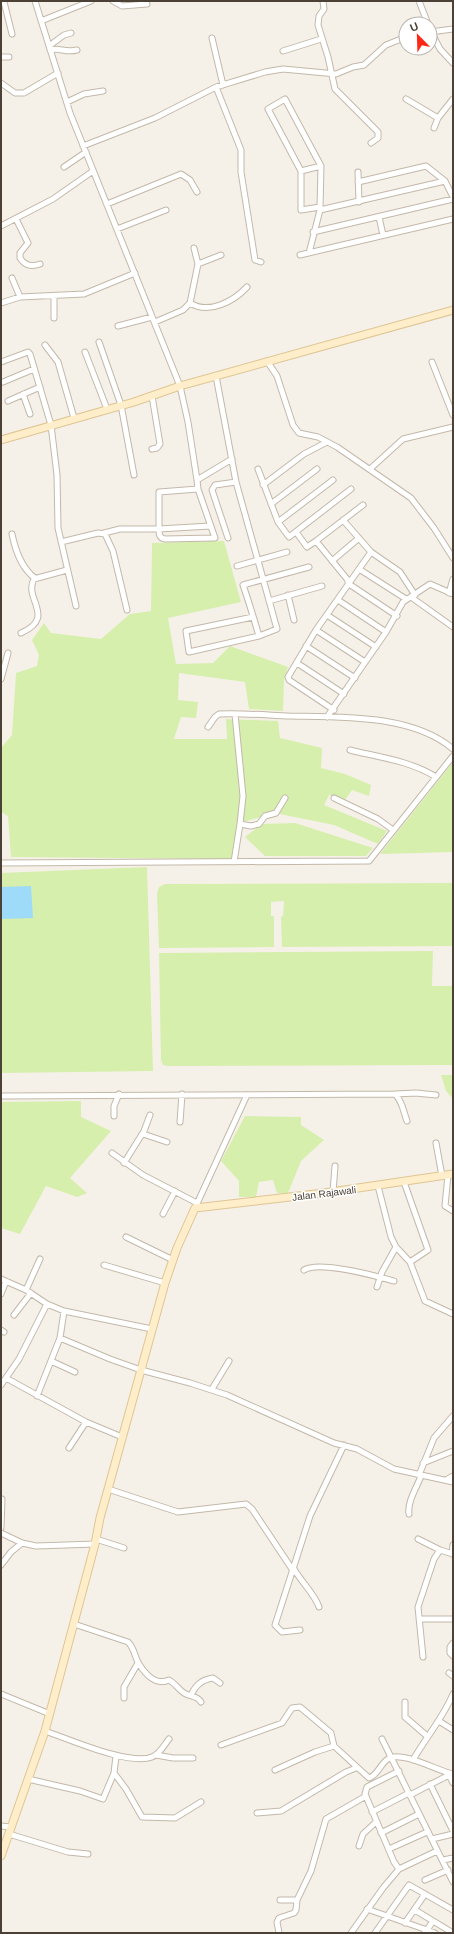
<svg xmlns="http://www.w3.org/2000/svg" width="454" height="1934" font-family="Arial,sans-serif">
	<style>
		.green { fill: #d6efad }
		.water { fill: #9edbf9 }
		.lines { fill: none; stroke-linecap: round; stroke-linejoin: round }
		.street-casing { stroke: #c3b8aa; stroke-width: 7 }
		.secondary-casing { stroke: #dec595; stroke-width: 9 }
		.street { stroke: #fff; stroke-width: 5 }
		.secondary { stroke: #ffeec9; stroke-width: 7 }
		.labels { text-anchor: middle; stroke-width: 3; stroke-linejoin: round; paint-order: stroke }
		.street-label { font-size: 10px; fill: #4b4136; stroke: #fff }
	</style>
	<rect width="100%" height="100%" fill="#f6f1e8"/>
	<path class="green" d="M224,541L241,602L168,618L176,664L213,663L230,646L288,667L284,680L283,711L249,709L245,682L179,673L178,700L198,702L196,718L181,717L174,739H227L226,719L278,721L280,738L322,748L321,768L345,774L371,785L369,796L352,790L345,800L329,795L324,805L387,831L378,844L334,825L275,813L243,822L235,843L233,859L11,857L8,816L1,812V748L12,735L16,673L37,666L39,655L32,640L44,623L51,633L101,639L130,614L151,611L152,543Z
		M453,762V852L380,854Z
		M295,823L373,848L366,856H265L245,837L262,824Z
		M147,867L153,1071L1,1073V873Z
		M453,883V946L282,947L281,917L283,916L284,901L271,902V916H274V947L159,948L157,893L159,887L165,884Z
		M433,951L432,986H453V1065L167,1066L163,1065L161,1060L159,953Z
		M441,1075H453V1099L446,1091Z
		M81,1101V1117L111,1131L70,1178L87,1193L77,1197L46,1186L20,1234L1,1228V1102Z
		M245,1116L301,1117V1125L324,1140L301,1161L288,1193H277L273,1180L259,1182L256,1197H239V1181L221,1161Z"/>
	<path class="water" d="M31,886L33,918L1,919V887Z"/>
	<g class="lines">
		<defs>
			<path id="street" d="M35,1L70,113L180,386L188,422L197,480L198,489L159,492V529H120L104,533
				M113,1L122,6L147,4
				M323,1L324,9L319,16L318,25L328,57L335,89L378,132V138L371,143
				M419,1L428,24
				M4,2L12,34
				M41,21L91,1
				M430,30L440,49L453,63
				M430,32L453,29
				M212,38L223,85
				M49,46L64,35L71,33
				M50,50C59,47 65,53 77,50
				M283,51L321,39
				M1,57H9
				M1,83L15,93H24L58,73
				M216,87L241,150V172L255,260L261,262
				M406,99L438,118
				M67,102L84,94L103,91
				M434,128L438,118L453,99
				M83,146L155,118L216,87L265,72L283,69L336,74L353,67L364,65L386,45L406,37
				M64,167L86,152
				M301,171L321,166
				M358,172L359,202
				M358,182L426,166L445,181L453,197
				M107,204L181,174L190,180L197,192
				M320,210L445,181
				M379,217L383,235
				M16,219L28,243L20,253V258C25,266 32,267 40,264
				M1,226L53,199L93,171
				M117,229L166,210
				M313,232L453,199
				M309,253L320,210V207L321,166L285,99L268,109L301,171V210L320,207
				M300,255L453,219
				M198,264L221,255
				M12,278L20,297
				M54,296V318
				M1,303L20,297L84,294L135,273
				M190,303C209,315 234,301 247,287
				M155,322L183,310L190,303L198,264L194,248
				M118,326L152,317
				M99,342L121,405L134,475
				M45,345L58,362L74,418
				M85,352L107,409
				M267,361L277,376L293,425L299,433L318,437L337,447L411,498L434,528L453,558
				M1,362L28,352L30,354L51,425L57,475L58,528L76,606
				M432,362L453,415
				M216,376L236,482L277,629L259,636
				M3,382L34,369
				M23,394L30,414
				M152,396L160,444L157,448L152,449
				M8,401L40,387
				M258,469L278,522L289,537L351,489
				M370,469L403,439L453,427
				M197,480L232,459
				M263,485L304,454L327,442
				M198,489L215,538L165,539C159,538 159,534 159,529L210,526
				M271,504L317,469
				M343,520L371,552L400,572L415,595
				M278,522L333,480
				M296,532L307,547L316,541L347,579L349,584L397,616
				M12,534C15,549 22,569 35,578
				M228,538L212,490L215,485L236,482
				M316,541L363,505
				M61,542L98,533L105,534L113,551L127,610
				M332,561L359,538
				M237,566L287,552
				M359,569L406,599
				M449,593L453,579
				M288,595L294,620
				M411,597L453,627
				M338,600L386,632
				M269,601L322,586
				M327,615L376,647
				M253,617L186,631L189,652L259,636C254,619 249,602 243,585L309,567
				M316,630L365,662
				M21,633C57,617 23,599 34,579L67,570
				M306,646L355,678
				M297,663L344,694
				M1,679L8,653
				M334,710L289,680L288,677L316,630L371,552
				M235,714L243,796L240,824
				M327,717L386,632L403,602L430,584L453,594
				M208,727L215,717L219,714C242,713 266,715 289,716C340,717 412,714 453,749
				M350,750C378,757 411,761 436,777
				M334,798L378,819L393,830
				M234,862L240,824L251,826L259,824L265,816L276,813L285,798
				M1,863L369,861L453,756
				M395,1094L416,1093L436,1095
				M1,1096L395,1094C403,1102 403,1111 407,1121
				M114,1116V1106L119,1094
				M180,1122L182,1094
				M143,1134L167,1142
				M436,1143L442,1176
				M112,1153L143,1175L197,1203
				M124,1163L144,1131L150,1115
				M448,1175L445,1206L453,1211
				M404,1182L428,1250L410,1262
				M378,1186L391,1237L396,1247L410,1262L425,1301L453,1314
				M333,1192L335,1166
				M195,1208L247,1095
				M163,1214L175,1191
				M126,1237L173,1260
				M104,1265L165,1283
				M304,1270C319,1260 376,1276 394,1281
				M1,1279L26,1290L47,1304L64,1311L152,1329
				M377,1287L382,1272L396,1247
				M26,1290L40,1259
				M1,1294L6,1281
				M14,1315L31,1293
				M1,1330L4,1332
				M60,1338L110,1359L141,1370L190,1383L227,1395L334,1443L357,1449L394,1469L453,1482
				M51,1361L75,1372
				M6,1378L86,1422L122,1437
				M1,1385L19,1359L47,1304
				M212,1389L229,1361
				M37,1396L60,1338L64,1311
				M69,1448L86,1422
				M423,1463L453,1451
				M419,1475L434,1438L453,1416
				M446,1480L453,1476
				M108,1489L178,1512L246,1504L252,1509L294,1572
				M409,1514C407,1502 417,1487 421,1476
				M1,1528L2,1499
				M1,1533L22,1543L36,1546L95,1544
				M96,1539L124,1548
				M418,1539L440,1550L453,1554
				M452,1554L453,1545
				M1,1565L11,1552L22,1543
				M294,1569C302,1583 314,1593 319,1607
				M419,1619H453
				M74,1624L128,1642C135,1649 134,1656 139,1664C146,1675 156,1686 169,1680C176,1684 178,1689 184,1693C190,1697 197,1695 201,1702
				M300,1630L282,1632L275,1625L310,1516L344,1445
				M453,1643L450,1647V1653L453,1656
				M423,1657L418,1607L434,1559L440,1550
				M449,1673L453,1676
				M1,1694L50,1714
				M191,1695C196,1685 201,1680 213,1678L220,1683
				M124,1698V1687L138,1663
				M405,1702V1717L427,1736
				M439,1721L453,1730
				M45,1731C69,1739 129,1766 152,1757C160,1754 164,1745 169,1739
				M382,1739L453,1882
				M221,1745L282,1723L292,1708L300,1707L331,1733L334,1746L369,1778C378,1775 380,1764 388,1759C401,1750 438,1771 453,1774
				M156,1755L173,1758H193
				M116,1756L114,1773L126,1789L142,1817L175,1818L201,1802
				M413,1760C426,1737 443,1718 453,1694
				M275,1770L315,1752L334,1746
				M399,1771L367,1787L365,1794L394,1862L399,1869L437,1851
				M449,1775L453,1783
				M28,1779L80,1791L103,1799L114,1773
				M430,1784L453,1831
				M410,1795L451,1774
				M372,1812L409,1793
				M257,1813L281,1811L346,1772L356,1768
				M1,1826L11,1827
				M381,1833L419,1814
				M9,1834L68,1852L88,1854
				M432,1839L453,1834
				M359,1846L363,1834L376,1822
				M389,1849L427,1832
				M443,1860L453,1858
				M425,1880L448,1870
				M280,1900H297
				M367,1909L427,1930L433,1921
				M415,1910L453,1933
				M405,1923L425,1894
				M425,1932L427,1930L435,1933
				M279,1933L277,1922L279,1918L294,1913L296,1910L297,1900L311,1871L326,1819L366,1796
				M351,1933L383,1888L399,1869
				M375,1933L409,1885L453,1910"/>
			<path id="secondary" d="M1,440L134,402L180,386L453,310
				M1,1856L45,1731L95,1544L100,1518L165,1283L177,1248L195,1208L324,1193L453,1174"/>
		</defs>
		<use href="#street" class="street-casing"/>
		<use href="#secondary" class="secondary-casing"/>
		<use href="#street" class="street"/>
		<use href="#secondary" class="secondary"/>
	</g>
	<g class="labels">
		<g class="street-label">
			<text transform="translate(324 1193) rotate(-7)" y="4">Jalan Rajawali</text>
		</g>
	</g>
	<rect width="454" height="1934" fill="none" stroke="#4b4136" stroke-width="4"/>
	<g transform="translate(418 36) rotate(337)"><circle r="19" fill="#ffffff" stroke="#b7b3af"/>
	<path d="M0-3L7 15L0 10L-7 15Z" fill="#ff2716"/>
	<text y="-6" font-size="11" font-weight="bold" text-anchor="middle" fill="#4b4136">U</text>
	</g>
</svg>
